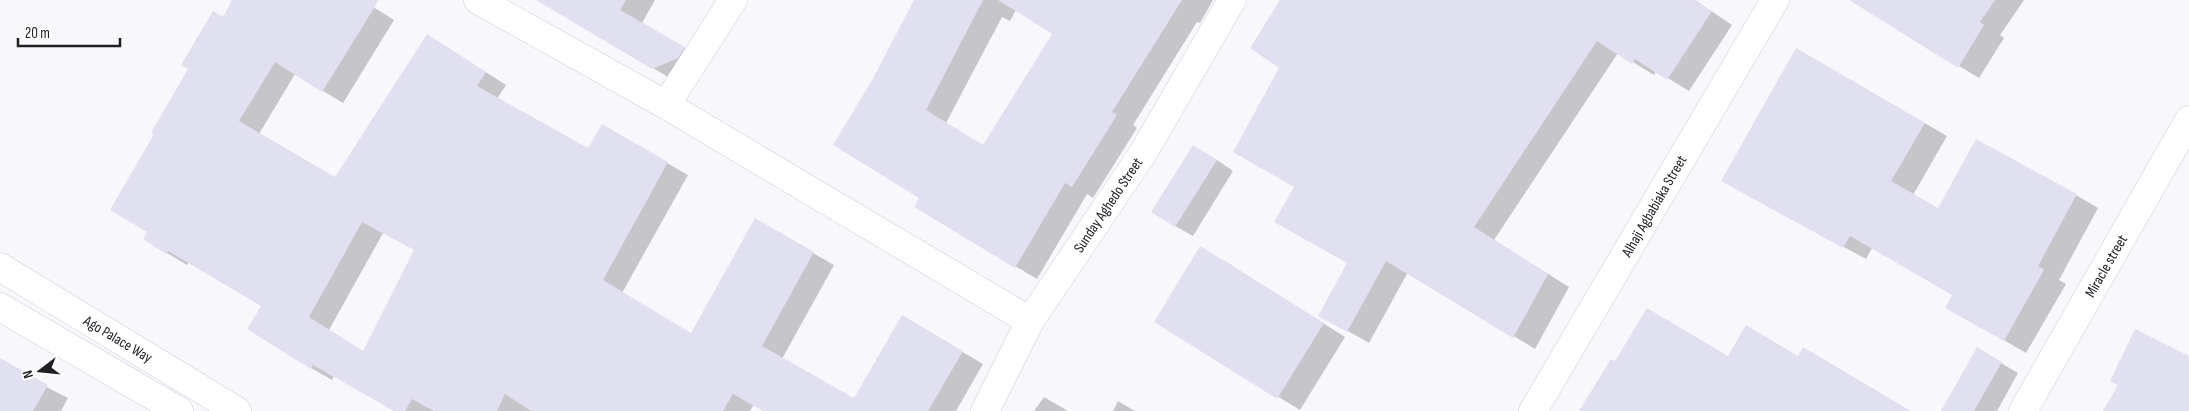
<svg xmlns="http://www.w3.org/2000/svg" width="2189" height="411" font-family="'Sofia Sans Condensed',sans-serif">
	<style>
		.shadow { fill: #0003; fill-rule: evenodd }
		.building { fill: #e0e0f1; fill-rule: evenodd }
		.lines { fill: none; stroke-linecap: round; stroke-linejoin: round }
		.minor-casing { stroke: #ccccde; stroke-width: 29 }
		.secondary-casing { stroke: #ccccde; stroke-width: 29 }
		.minor { stroke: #fff; stroke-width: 28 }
		.secondary { stroke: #fff; stroke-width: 28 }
		.labels { text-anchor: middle; stroke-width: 5; stroke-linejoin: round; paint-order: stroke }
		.street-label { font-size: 15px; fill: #1e1e25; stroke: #fff }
	</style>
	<rect width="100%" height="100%" fill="#f8f8fc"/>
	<path class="shadow" d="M234,0H362L394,20L343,103L295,74L259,134L336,179L448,48L506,85L497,99L589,150L602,126L688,175L622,293L692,334L755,220L834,265L782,359L854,399L903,317L983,364L956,411H765L754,404L750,411H396L334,376L332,380L311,368L263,305L189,262L187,265L167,253L149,231L223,19ZM383,233L416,250L364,352L329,330Z
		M553,0H655L642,23L706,60L675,81L546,5Z
		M915,0H1213L1200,23L1197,22L1133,125L1137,128L1093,198L1087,194L1037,279L916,207L921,198L872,83ZM1016,10L1054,34L984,146L946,123L1002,17L1010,21Z
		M1281,0H1695L1732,25L1689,91L1656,71L1654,75L1618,53L1494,240L1569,287L1535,349L1408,272L1369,343L1320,315L1349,263L1296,187L1281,67Z
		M1851,0H2024L2000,35L2004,38L1979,78Z
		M1797,49L1947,136L1913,195L1939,210L2076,195L2098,208L2059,280L2066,284L2026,353L1947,307L1954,295L1872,248L1866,259L1745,193Z
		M1211,156L1233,171L1193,236L1175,226Z
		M1223,260L1345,337L1300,410L1156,322Z
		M1977,349L2018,373L1997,411H1961Z
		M0,363L68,398L61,411H3Z
		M1044,397L1061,407L1068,411H1034Z
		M1118,401L1128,407L1135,411H1113Z"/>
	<path class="building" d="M232,0H379L322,92L275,62L239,121L335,177L427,34L486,72L477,86L588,148L602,124L668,162L603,280L691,333L755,218L814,252L762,346L854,398L902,315L963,351L928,411H763L733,394L723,411H531L505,394L497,411H434L412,399L405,411H394L313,365L311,369L247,329L261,306L168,251L166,254L143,239L147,232L110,210L154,134L151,133L188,69L181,65L213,11L223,17ZM362,222L414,250L363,351L309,317Z
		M536,0H626L620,10L685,47L678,58L652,69Z
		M914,0H983L926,110L983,145L1052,34L998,0H1182L1112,112L1117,115L1072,187L1065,183L1015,268L914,207L919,198L833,145L871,82Z
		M1280,0H1694L1712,11L1667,80L1635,59L1632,64L1597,41L1474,227L1548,274L1513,338L1386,261L1347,332L1318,316L1347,263L1274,222L1294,187L1233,152L1279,68L1250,48Z
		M1849,0H1995L1980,22L1984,25L1958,68Z
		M1796,48L1925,123L1891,181L1938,208L1976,139L2077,194L2038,266L2044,270L2004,341L1945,308L1952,295L1850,236L1843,248L1721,181Z
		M1193,145L1217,160L1175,227L1151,212Z
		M1200,246L1324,323L1277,399L1154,322Z
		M1647,308L1728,356L1746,325L1798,356L1803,347L1911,411H1579L1611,359L1615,361Z
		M2135,329L2189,356V411H2103L2118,385L2110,381Z
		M1977,347L2002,362L1974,411H1941Z
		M0,358L48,385L33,411H0Z"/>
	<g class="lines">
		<defs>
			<path id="minor" d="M478,0L666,105L1030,321
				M666,105L733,0
				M985,411L1030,321L1143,153L1232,0
				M1533,411L1775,0
				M2023,411L2189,120"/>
			<path id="secondary" d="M0,267L237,411
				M0,307L179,411"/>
		</defs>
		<use href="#minor" class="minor-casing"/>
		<use href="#secondary" class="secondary-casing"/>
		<use href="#minor" class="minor"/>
		<use href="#secondary" class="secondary"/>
	</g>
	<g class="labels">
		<g class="street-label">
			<text transform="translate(1108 205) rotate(-56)" y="5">Sunday Aghedo Street</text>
			<text transform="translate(1654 206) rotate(-60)" y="5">Alhaji Agbabiaka Street</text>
			<text transform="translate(2106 266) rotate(-60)" y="5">Miracle street</text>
			<text transform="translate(118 339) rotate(31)" y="5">Ago Palace Way</text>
		</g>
	</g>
	<g transform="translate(40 371) rotate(254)" stroke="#ffffff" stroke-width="4" paint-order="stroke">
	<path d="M0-4L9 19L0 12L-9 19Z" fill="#1e1e25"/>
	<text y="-8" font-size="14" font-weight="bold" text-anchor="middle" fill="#1e1e25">N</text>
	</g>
	<path d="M18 38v8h102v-8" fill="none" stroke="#1e1e25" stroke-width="2.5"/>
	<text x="25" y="38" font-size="15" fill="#1e1e25" stroke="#ffffff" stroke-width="4" paint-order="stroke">20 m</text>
</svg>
